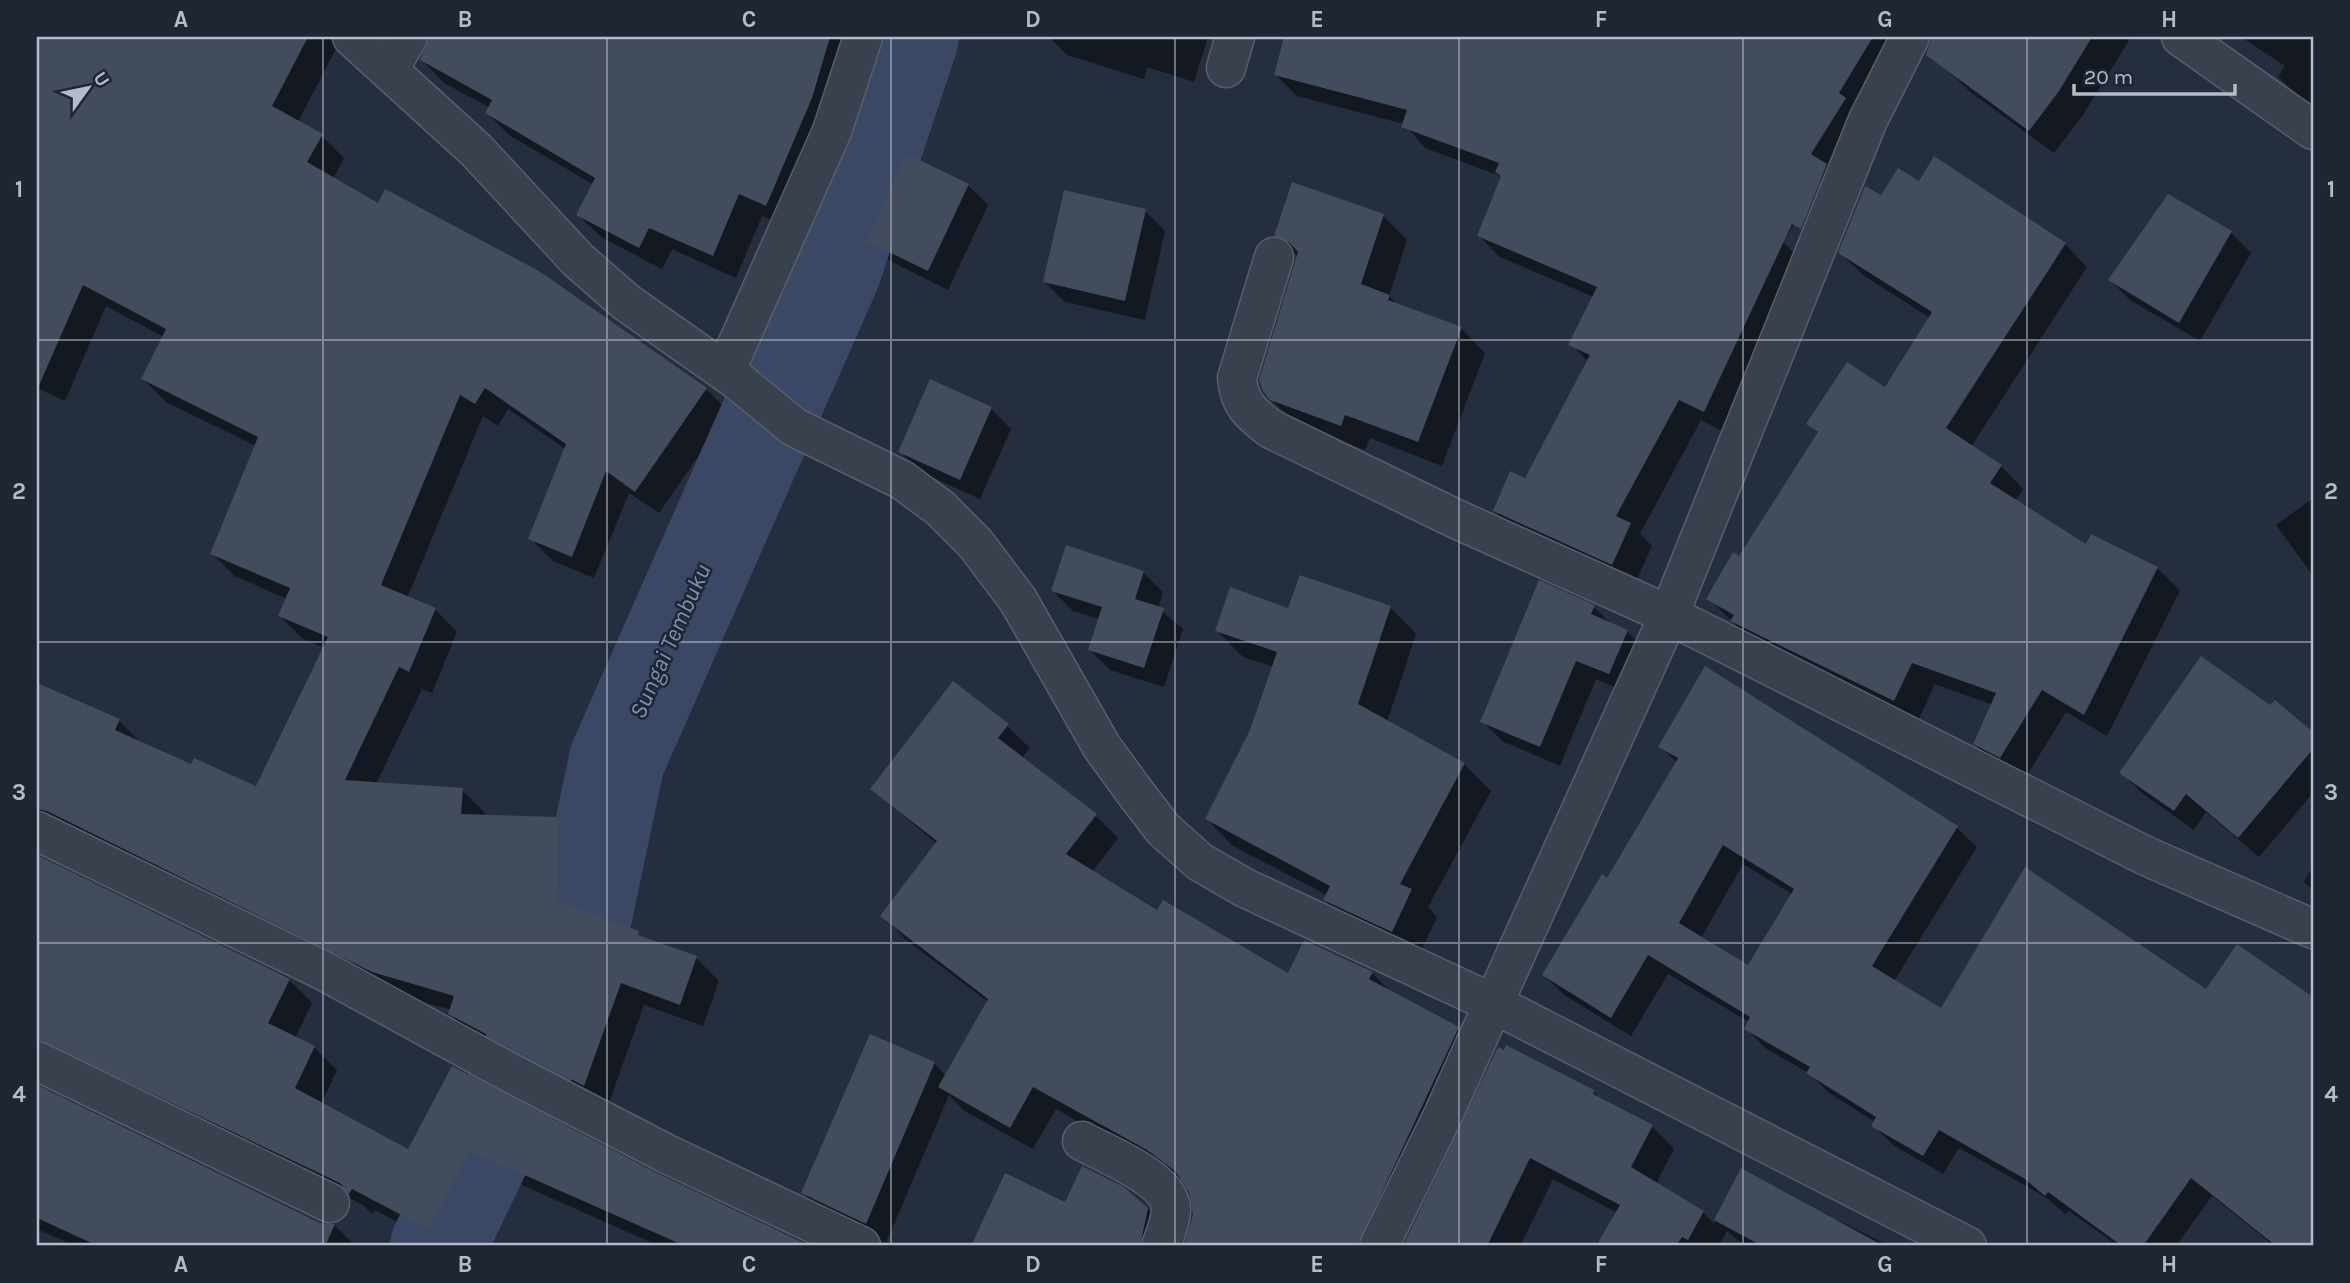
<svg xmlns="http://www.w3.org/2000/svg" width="2350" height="1283" font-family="Karla,sans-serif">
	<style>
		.shadow { fill: #0007; fill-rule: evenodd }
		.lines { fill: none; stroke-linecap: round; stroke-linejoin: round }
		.river { stroke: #3a4865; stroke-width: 96 }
		.building { fill: #424c5d; fill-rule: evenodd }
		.minor-casing { stroke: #575e6c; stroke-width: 41 }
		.minor { stroke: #39404e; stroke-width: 38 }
		.grid { fill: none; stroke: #b6bbc9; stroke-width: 2; stroke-opacity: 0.55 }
		.labels { text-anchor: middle; stroke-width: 5; stroke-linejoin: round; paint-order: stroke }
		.water-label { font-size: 24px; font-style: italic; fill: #7e8fb0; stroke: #1e2533 }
		.neatline { fill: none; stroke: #b6bbc9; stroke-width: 2.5 }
		.grid-label { font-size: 23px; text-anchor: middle; font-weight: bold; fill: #b6bbc9 }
	</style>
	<rect width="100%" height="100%" fill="#252e3e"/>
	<path class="shadow" d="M37,37H342L298,122L321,135L344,158L333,179L706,389L729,412L659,513L629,493L594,578L553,561L530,538L565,449L508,409L498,426L483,416L407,598L435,609L457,632L432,693L422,689L376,784L462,790L485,813L484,816L558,819L581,842L579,912L696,958L719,981L703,1026L644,1005L607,1108L473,1036L450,1014L452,1010L397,995L39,845L37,857L289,980L312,1003L295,1038L314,1047L337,1070L321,1104L409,1152L453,1069L656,1175L808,1246H659L493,1172L453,1246H442L375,1210L372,1214L363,1205L71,1063L39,1075L37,1087L320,1224L334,1225L355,1246H75L37,1229V685L119,721L142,744L192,766L256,788L324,648L303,639L280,616L287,599L235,576L212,554L256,446L166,402L143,379L164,337L106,306L65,401L37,388Z
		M431,37H860L789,227L762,216L736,278L672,249L662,269L601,237L578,215L594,185L509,135L487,113L490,108L444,83L422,60Z
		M1049,37H1208L1194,82L1147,67L1144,79L1067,55Z
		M1285,37H1907L1783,242L1805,264L1726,433L1701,420L1640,534L1652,546L1634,586L1516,533L1495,511L1525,480L1588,362L1571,344L1594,297L1500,257L1479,236L1502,178L1500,176L1425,148L1404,124L1297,96L1276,75Z
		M1967,37H2131L2083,115L2054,153L1969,91L1945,67Z
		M2241,37H2313V109L2278,77L2285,66Z
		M1920,183L2065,244L2087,267L1971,447L2001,466L2023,489L2015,501L2087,546L2157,568L2180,591L2107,736L2066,712L2024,780L1998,767L1975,744L1993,705L1935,684L1917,723L1755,644L1708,598L1740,559L1819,434L1808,424L1886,389L1930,318L1863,275L1840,253L1882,198Z
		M968,185L988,205L948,290L888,260L868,241Z
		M1145,211L1165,231L1145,320L1065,302L1045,282Z
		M1383,216L1407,240L1389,296L1398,305L1461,328L1485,353L1442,466L1370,438L1365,450L1296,424L1271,399L1298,257L1276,235Z
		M2231,233L2251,253L2200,341L2130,300L2110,280Z
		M991,409L1011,429L980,499L920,472L900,452Z
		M2313,498V576L2276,525Z
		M1143,572L1163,592L1158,608L1183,629L1164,687L1110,670L1090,650L1100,619L1073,611L1053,591Z
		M1390,607L1416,634L1387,722L1464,764L1491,791L1428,907L1437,917L1418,957L1351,926L1325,900L1327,895L1233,846L1207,819L1252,731L1274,667L1243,657L1217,631L1289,610Z
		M1594,607L1612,625L1627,631L1647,651L1629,693L1596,679L1560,766L1502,741L1482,721Z
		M1705,668L1957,828L1977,847L1894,981L1942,1010L2207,991L2237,946L2313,999V1246H2274L2212,1196L2176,1246H2118L2069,1211L2065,1214L2047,1198L1959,1148L1943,1174L1893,1145L1873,1125L1875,1122L1828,1092L1809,1073L1765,1048L1746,1028L1749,1022L1668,974L1631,1036L1564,995L1544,975L1608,880L1677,763L1660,746ZM1743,864L1792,894L1749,967L1701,938Z
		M2275,702L2313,734V793L2259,857L2206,812L2194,830L2142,793L2122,773L2270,708Z
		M1007,726L1030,748L1022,758L1095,815L1118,838L1092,872L1157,913L1289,976L1372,973L1392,993L1458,1028L1481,1051L1388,1246H1185L1195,1210L1185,1182L1056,1109L1033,1149L963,1110L949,1095L886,1243L823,1213L803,1193L934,1063L946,1076L988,1002L905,939L883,916L937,844L872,789Z
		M2313,866V890L2304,882Z
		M1499,1050L1593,1092L1602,1100L1652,1126L1674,1149L1656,1184L1703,1212L1714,1223L1742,1171L1836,1222L1837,1220L1890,1246H1745L1727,1231L1719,1246H1598L1618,1213L1553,1179L1520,1246H1405Z
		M1006,1175L1066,1204H1143L1166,1227L1167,1246H971Z"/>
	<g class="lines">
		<path class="river" d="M438,1246L574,963L617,760L833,271L911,37"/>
	</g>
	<path class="building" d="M37,37H308L272,106L323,134L307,162L378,203L385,189L539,271L707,388L635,492L606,471L572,557L528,539L566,444L485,388L475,404L460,395L381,585L436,608L409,672L399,667L345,780L463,788L461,814L559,817L557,902L639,931L638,935L697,956L680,1005L621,983L584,1086L448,1014L454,996L372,972L47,811L37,809V683L120,719L115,730L191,764L194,758L256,786L328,637L278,616L290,588L210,554L258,437L141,379L166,329L83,285L37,390Z
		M430,37H830L812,98L766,206L739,194L713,256L649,228L639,248L576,215L595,178L485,113L492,100L420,60Z
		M1284,37H1873L1839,93L1846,98L1811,154L1827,164L1801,229L1792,224L1704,412L1679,400L1616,516L1631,523L1612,565L1493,511L1510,471L1525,478L1590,355L1568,345L1597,287L1477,236L1501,176L1495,172L1499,163L1401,127L1407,110L1274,75Z
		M1932,37H2092L2059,91L2029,131L1926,55Z
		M907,154L969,184L928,271L866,241Z
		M1934,156L2066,243L1946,428L2002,465L1990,483L2086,544L2091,534L2158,567L2084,715L2042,690L2000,758L1973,744L1996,693L1912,663L1894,701L1730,621L1734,615L1706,599L1733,552L1739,556L1818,432L1806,424L1847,362L1885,387L1932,312L1838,253L1865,186L1881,195L1898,168L1919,181Z
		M1292,182L1384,214L1361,284L1390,295L1388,300L1462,327L1418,442L1345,415L1341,426L1270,400L1263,391L1259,380L1298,252L1289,242L1274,236Z
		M1064,190L1146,209L1125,301L1043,282Z
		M2168,194L2232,231L2179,323L2108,280Z
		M930,379L992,407L960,480L898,452Z
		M1066,545L1144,571L1135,599L1164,608L1144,668L1088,650L1102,607L1051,591Z
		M1300,575L1391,606L1358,704L1465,763L1400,884L1412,889L1392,932L1323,900L1330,886L1205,819L1250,730L1277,652L1215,631L1230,587L1288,608Z
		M1539,580L1595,605L1591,614L1628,630L1609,674L1576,661L1540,747L1480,722Z
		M2201,656L2270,705L2275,700L2313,732V749L2238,838L2186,794L2174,811L2119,773Z
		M1705,666L1958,826L1872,966L1941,1008L2025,867L2206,989L2237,944L2313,997V1246H2276L2191,1178L2143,1246H2122L2048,1192L2045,1196L2025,1179L1939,1130L1923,1156L1871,1126L1876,1117L1806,1073L1810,1067L1744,1029L1750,1017L1648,955L1611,1018L1542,975L1602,874L1607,878L1678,758L1658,747ZM1723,845L1794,889L1748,965L1679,923Z
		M953,681L1009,724L998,738L1097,814L1066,854L1157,910L1163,900L1288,973L1304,940L1373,972L1369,979L1459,1027L1357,1246H1184L1193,1215L1189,1192L1175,1171L1147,1150L1033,1087L1010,1128L938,1087L988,999L880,916L937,841L870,789Z
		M37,855L290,979L268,1023L315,1046L295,1088L408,1149L452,1066L657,1173L810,1246H685L470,1151L428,1229L352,1189L349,1194L340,1183L37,1039Z
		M870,1034L935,1062L866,1224L801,1193Z
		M1506,1045L1594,1090L1593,1094L1653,1125L1631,1167L1704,1211L1688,1240L1682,1237L1676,1246H1596L1620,1205L1530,1158L1487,1246H1403L1498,1047L1504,1050Z
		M37,1085L320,1223L335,1224L325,1246H98L37,1218Z
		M1082,1166L1124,1187L1148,1208L1140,1246H971L1005,1173L1065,1202Z
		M1741,1168L1884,1246H1762L1714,1220Z"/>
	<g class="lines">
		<defs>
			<path id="minor" d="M352,37L476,150L578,260L626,302L738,381L794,427L902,480L940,508L975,543L1018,600L1102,747L1134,791L1163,829L1200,862L1245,888L1492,1003L1967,1246
				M2181,37L2313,130
				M1226,68L1235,37
				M389,69L408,37
				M1274,257L1237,378C1239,404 1251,414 1271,429L1454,518L1669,615L2146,856L2313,929
				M725,372L832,131L863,37
				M37,831L324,971L505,1070L667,1154L861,1246
				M37,1061L330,1203
				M1082,1141C1106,1154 1170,1179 1171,1209C1171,1221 1165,1235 1161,1246
				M1379,1246L1444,1113L1669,615L1868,120L1910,37"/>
		</defs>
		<use href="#minor" class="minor-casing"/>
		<use href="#minor" class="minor"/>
	</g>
	<path class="grid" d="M323,37V1246M607,37V1246M891,37V1246M1175,37V1246M1459,37V1246M1743,37V1246M2027,37V1246M37,340H2313M37,642H2313M37,943H2313"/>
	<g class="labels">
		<g class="water-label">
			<text transform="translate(670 641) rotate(-66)" y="8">Sungai Tembuku</text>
		</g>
	</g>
	<rect width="2350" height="1283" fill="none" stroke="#1e2533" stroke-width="77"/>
	<g transform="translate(88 88) rotate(57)" stroke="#1e2533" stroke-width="5" paint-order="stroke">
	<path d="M0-5L12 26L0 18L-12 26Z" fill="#b6bbc9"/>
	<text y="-10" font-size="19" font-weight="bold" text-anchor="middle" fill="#b6bbc9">U</text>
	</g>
	<path d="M2074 84v10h161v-10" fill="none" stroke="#b6bbc9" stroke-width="3.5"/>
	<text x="2084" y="84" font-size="21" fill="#b6bbc9" stroke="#1e2533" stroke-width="5" paint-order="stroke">20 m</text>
	<rect x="38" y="38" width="2274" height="1206" class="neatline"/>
	<g class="grid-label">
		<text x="181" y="27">A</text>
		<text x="465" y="27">B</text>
		<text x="749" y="27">C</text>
		<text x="1033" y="27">D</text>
		<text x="1317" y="27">E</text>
		<text x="1601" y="27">F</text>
		<text x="1885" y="27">G</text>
		<text x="2169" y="27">H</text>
		<text x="19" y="197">1</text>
		<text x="2331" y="197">1</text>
		<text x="19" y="499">2</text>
		<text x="2331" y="499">2</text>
		<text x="19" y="800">3</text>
		<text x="2331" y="800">3</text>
		<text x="19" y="1102">4</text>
		<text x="2331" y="1102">4</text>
		<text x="181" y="1272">A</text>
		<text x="465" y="1272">B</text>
		<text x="749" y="1272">C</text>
		<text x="1033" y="1272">D</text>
		<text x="1317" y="1272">E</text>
		<text x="1601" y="1272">F</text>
		<text x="1885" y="1272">G</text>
		<text x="2169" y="1272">H</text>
	</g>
</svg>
